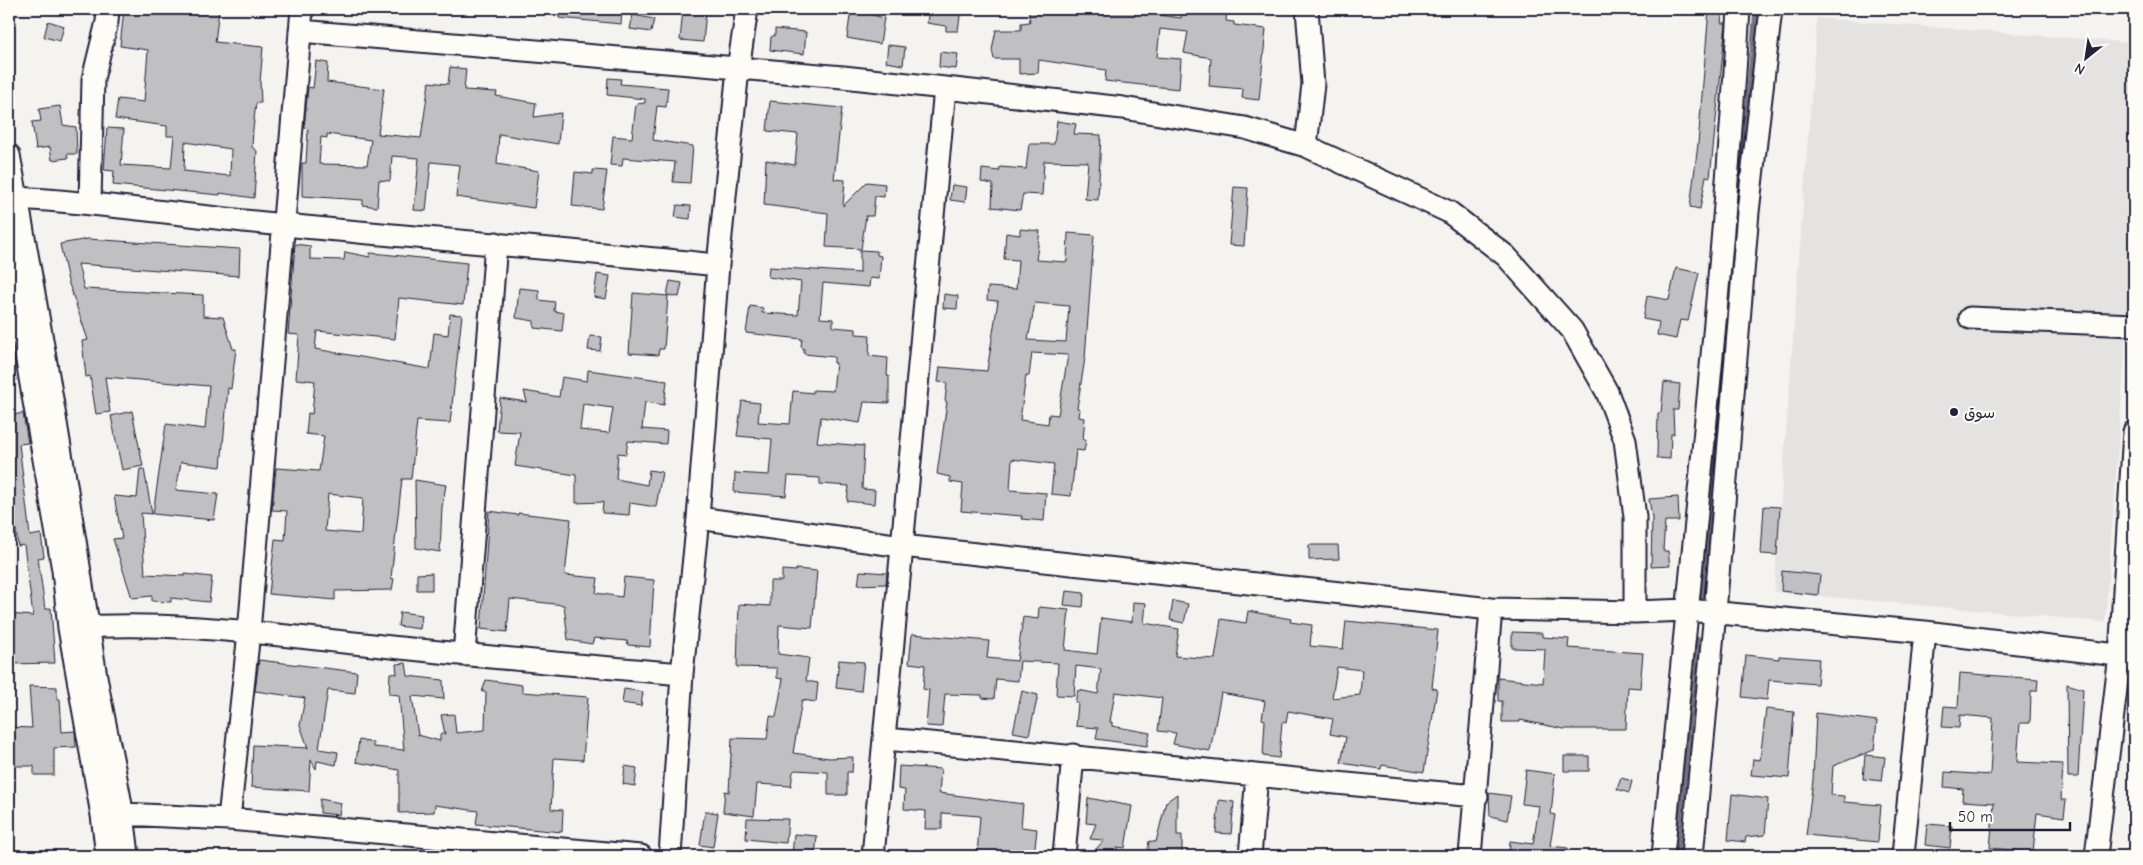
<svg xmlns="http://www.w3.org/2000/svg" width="2143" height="865" font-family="'Comic Neue','Playpen Sans Arabic',sans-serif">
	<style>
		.built { fill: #e4e3e2 }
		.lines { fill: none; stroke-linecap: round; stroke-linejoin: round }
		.stream { stroke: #757582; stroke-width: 5 }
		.building { fill: #c0bfc2; stroke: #22223b; fill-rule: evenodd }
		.minor-casing { stroke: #22223b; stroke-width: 25 }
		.minor { stroke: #fdfcf7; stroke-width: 21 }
		.poi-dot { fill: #22223b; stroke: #fdfcf7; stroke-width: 2 }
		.labels { text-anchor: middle; stroke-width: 4; stroke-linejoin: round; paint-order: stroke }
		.poi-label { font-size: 16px; fill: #22223b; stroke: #fdfcf7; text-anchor: start }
	</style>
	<rect width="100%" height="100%" fill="#f4f3ef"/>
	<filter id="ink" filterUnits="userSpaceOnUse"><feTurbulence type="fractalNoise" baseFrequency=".02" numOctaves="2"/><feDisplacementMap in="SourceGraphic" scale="10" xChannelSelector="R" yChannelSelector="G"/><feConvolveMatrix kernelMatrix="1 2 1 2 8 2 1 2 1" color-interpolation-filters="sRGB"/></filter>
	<g filter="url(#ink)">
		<path class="built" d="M1817,18L2134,43V231L2105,622L1774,592Z"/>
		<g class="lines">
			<path class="stream" d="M1739,202L1756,9
				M1702,601L1735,238
				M1677,856L1698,639"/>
		</g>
		<path class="building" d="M124,9L219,10L215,42L263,47L260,82L261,103H256L253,129L252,147L257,151L254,198L220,193V195L113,185L114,171L104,170L107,128L124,129L121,165L171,168L174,136H167V126L115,119L118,99L144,102L148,50L120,46ZM185,142L231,149L230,176L184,171Z
			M559,9H622L621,24L559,18Z
			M683,9L706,11L703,42L680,40Z
			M851,9L884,18L880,44L847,38Z
			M929,9H961L958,31H946V26L927,23Z
			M1028,9H1114L1181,18L1182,9H1227L1226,21L1234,22V25L1266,29L1259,100L1242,98L1243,89L1209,86L1211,58L1184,53L1188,32L1160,29L1157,57L1181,59L1179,89L1105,81L1106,70L1039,60L1038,73L1019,74V59H994L992,50L996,30H1021V23L1030,22Z
			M1709,9H1723L1721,23H1726L1711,168L1710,177L1706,176L1700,209L1690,207L1698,144Z
			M633,15L654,19L651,32L630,29Z
			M48,21L64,26L60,41L44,37Z
			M775,29L806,32L804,54L770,50L771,37L775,35Z
			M888,45L905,47L903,65L886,62Z
			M940,52L958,54L956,69L939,67Z
			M316,61L328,63L327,82L384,89L378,134L421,138L429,82L448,84L450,67L466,69L464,90L497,92L496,96L536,103L534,117L561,113L558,144L499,134L497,164L539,171L534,208L456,197L460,165L431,162L426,211L414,210L419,158L392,156L390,181L379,180L377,207L363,205V200L302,196V163H306L308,129L304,128L308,87L313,88ZM327,134L371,140L367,165L319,164L321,137L327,138Z
			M608,78L621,79L620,84L668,88L666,107L657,106L653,140L693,146L690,183L673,182L675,162L623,158L622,166L610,165L613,136L632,138L636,104L645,103V99L607,95Z
			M770,101L842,108L834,179L845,180L843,206L867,182L885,184L884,197L875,196L873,216H866L861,249L826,247L828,213L764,205L766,160L795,165L798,134L767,131Z
			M60,106L63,125L76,127L77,154H67L68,158L52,160L50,147L36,149L32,122L41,121L39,109Z
			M1057,121L1076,124L1074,134L1101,135L1098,200L1085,199L1088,162L1044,161L1042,195L1023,194L1020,210L992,207L993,184L981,182L982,169L999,171L1000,167L1026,169L1029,144H1054Z
			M593,170L607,171L602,209L572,206L575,172L593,174Z
			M952,185L967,187L965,202L950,200Z
			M1234,187L1248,188L1244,246L1229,245Z
			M677,205L691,206L690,219L675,217Z
			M1020,229L1040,231L1036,260L1067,262L1068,233L1094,235L1085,358L1077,408L1080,409L1079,417L1085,418L1083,439L1086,440L1084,451L1076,450L1071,496L1051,494L1054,464L1012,459L1010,490L1046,493L1044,521L1021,519L1022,516L961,511L963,484L950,482V477L937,474L947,402L945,401L947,383L938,382L940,367L987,371L998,301L987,300L988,287L1016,289L1018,260L1004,259L1006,233L1020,235ZM1035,303L1069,306L1066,342L1028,340ZM1032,353L1068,355L1058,415L1049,414L1048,424L1020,420L1026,375L1029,376Z
			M88,239L240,249L239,276L78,264L84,289L203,295V316L223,317L233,349H236L231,389L228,388L221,467L181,462L176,490L218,494L214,520L153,514L166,424L205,429L209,386L105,377L110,412L96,414L90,376L86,377L82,341L88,340L68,281L60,244Z
			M295,244L310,246V259L344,260L345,252L370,257V253L383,254L467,263L463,305L399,298L395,339L317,331L315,349L430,369L434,333L448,335L450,314L462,315L450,423L417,421L411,479H402L391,578L394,579L392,590L335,591V600L269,594L275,539L285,540L287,511L272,510L276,468L319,471L324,436L306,434L308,413L312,414L315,381L296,379L299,335L288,334ZM328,494L363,498L361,534L325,531Z
			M860,250L877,251V255L881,256L879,279L870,278L869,287L823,283L820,318L833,319V327L856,329V334L870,335L869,356L888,358L887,376H889V403L864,402L860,423L821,417L817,442L864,446L862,489L875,490L874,504L847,501L849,486L820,484V478L788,476L786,496L734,492L735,473L769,475L772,439L737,436L742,401L760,403L758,422L790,424L793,391L813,393V390L833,391L836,363H834V357L804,354V349L801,347L802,339L746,333L750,306L763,308L762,313L798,315L801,282L768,277L769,267L860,273Z
			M1676,268L1699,273L1688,321L1680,320L1676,339L1657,335L1659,322L1643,319L1647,296L1669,300Z
			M597,274L610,276L606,299L594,297Z
			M670,281L682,283L679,297L667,295Z
			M519,288L539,290V300L555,302L554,311L564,313L562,331L534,328V321L516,318Z
			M633,293L668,296L664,349H659L658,355L629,353Z
			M944,294L958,296L957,309L943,308Z
			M590,336L602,337L600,351L588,350Z
			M588,370L667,381L664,405L645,402L642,429L667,431L666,444L628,441L626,454L618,453L616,479L647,485L649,470L662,472L656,507L630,503L629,515L602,513L603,502L576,503V475L515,466L520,432L497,431L500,398L527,402L524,391L559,397L562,377L587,381ZM583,404L613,408L609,433L580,430Z
			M1664,382L1680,384L1678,410H1673L1674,434H1671L1670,459L1657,458L1658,413H1661Z
			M132,411L143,466L122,470L111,416Z
			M23,413L28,443L19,444L30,536L41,534L44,557L38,558L45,609L51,608L55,663L9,664V614L33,616L24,545L18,546L9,475V416Z
			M140,469H144L152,514L141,513L145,574L185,576V574L212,577L209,602L171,598V602L152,601V596L132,598L113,539L122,538L114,496L137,498Z
			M415,480L446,485L442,507L440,552L416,548Z
			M1678,497L1679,521H1665L1663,551H1668L1670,566L1651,567L1652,518L1649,499Z
			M1764,506L1780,507L1777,555L1761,554Z
			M489,511L518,515V513L571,519L565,575L598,578L596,593L622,597L624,577L654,580L650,647L628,645L627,641L594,638L592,644L568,640L564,605L510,599L507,632L481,629Z
			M1309,545H1338L1339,559L1309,560Z
			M796,569L817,571L812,628L779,625L778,654L809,658L806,681L818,683L816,702L802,700L793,753L829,758L853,757L852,772H847V795H828V772L795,770L793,772L791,786L757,784L754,816L723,812L725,791L729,792L732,738L767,739L770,716L776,717L783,679L777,678V668L737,667L739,604L770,606V581H782V570L796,571Z
			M860,571L887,573L886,584L858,585Z
			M1782,571L1820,575L1818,595L1781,591Z
			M432,573V590H417V574Z
			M1066,591L1084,593L1083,607L1064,605Z
			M1173,601L1188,604L1184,623L1170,620Z
			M1133,602L1146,603L1144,623L1179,629L1175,656L1215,659L1221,619L1246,623L1248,611L1291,619L1290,622L1312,625L1310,646L1343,649L1346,621L1438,630L1432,688L1437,689L1424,772L1382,765L1381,769L1341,763L1346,737L1330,734L1333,719L1288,711L1286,723L1282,722L1279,758L1263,756L1265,720L1262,719L1265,701L1221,693L1210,751L1173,744L1176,733L1158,731L1162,698L1115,692L1110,722H1112V726L1150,733L1147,746L1096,739L1098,728L1076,726L1078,703L1075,702L1078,690L1098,694L1101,669L1076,666L1074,696L1056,695L1058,663L1020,661L1018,681L996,679L994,699L982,698V695L945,694L942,727L926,726L929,690L923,689L925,665L909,663L912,634L989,641L987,658L1017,661L1023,617L1038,619L1039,607L1069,610L1065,650L1097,654L1101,618L1132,622ZM1337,667L1362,670L1360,695L1332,698Z
			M400,612L422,615L420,629L398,626Z
			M1512,632L1542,633V637L1569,639L1568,648L1643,653L1640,688L1628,687L1626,729H1564L1520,720V722H1502V701H1498V678L1543,683L1545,649L1512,648Z
			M1746,655L1779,659V656L1819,659L1817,684L1769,680L1767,700L1742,697Z
			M259,660L357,672L355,693L328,690L319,749L338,752L336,765L317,761L316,769L311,760L309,791L251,787L253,745L308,748L300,725L305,698L255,691Z
			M839,660L864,662L861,691L836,688Z
			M406,663L408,676L443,680L444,699L412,696L418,735L440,741V734H445L441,715L454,714L456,733L485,730L486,692H482L486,680L522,685V692L588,697L583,760L554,758L551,809L563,810L562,832L476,824L478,811L435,805L434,812L399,813V770L356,762L359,740L373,743V747L404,750L399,695L389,694L390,673L397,674L396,664Z
			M1960,673L2038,679L2037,691H2031L2030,723H2020L2017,762L2063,764L2061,800H2066L2064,817L2037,813L2033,852L1990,848L1994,803L1962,801L1963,789L1944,787L1945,772L1990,775L1993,718L1960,715L1959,728L1942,727L1944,706L1958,707Z
			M2067,684L2083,689L2078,777H2068Z
			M29,686L57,687V699H60L62,732L75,731L76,747L54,748V775H34V766H9V727L32,728Z
			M624,689L643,692L641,706L622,703Z
			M1022,691L1038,695L1029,735L1013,732Z
			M1766,709L1794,712L1789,778L1751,775L1753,759L1760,760Z
			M1816,713L1877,721L1874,750L1833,766L1831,795L1844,796V802L1881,805L1878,842L1806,835L1813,780Z
			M1865,755L1885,757L1882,781L1863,779Z
			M1564,756H1589V771H1564Z
			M625,766L637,768L635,786L623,784Z
			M899,766L941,769L939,793L1023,804L1021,827L1037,829L1034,856H977L980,816L942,813V829H925L926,811L904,809L905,790L898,789Z
			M1526,770L1555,774L1551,814L1555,815L1550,846L1568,848L1567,856H1509L1510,841L1533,844L1539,806L1522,804Z
			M1621,778L1632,781L1629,793L1617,789Z
			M1489,793L1511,796L1507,820L1490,816Z
			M1177,794V835H1182V856H1147L1149,841L1156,842L1166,802Z
			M1732,794L1768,799L1765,835L1746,837L1745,842L1728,840Z
			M1088,798L1132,806L1125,848L1117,847L1119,856H1090L1104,840L1090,839L1096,824L1086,823Z
			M320,799L341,803L339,815L320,813Z
			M1219,800L1234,802L1231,834L1216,833Z
			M705,811L718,813L713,847L700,845Z
			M747,818L788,819L786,843L746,839Z
			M1927,824L1952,826L1950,848L1925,845Z
			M794,834L817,836L815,856H792Z"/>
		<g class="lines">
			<defs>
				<path id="minor" d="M300,31L843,77L945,88L873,856
					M945,88L1123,108L1245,128L1306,146L1449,212L1506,256L1572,330L1607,392L1625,440L1635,517V612
					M1306,146L1313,84L1307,9
					M9,155C41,326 69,498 95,670C105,733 122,793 128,856
					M17,198C107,203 195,217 284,225C429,239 574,250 718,265
					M90,202L93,79L107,22L108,9
					M9,256L63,570L69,628L102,815L107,856
					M1970,318L2134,325
					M698,518L902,546L1491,609L1635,612L1687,610L1925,632
					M69,628C167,620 267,634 364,644C470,656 576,665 682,674
					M464,655L496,243
					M885,739C1083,756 1279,779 1477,796
					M123,814L229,819L641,856
					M229,819L249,632L302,9
					M670,856L682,674L698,518L718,265L738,69L747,9
					M1064,856L1073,755
					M1250,856L1257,776
					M1470,856L1491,609
					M1663,856C1690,574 1722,292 1739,9
					M1692,856L1715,612L1748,212L1771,9
					M1903,856L1925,632L2134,657
					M2096,856L2120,655L2134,432"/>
			</defs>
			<use href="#minor" class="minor-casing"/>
			<use href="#minor" class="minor"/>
		</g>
	</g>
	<circle class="poi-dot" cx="1954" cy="412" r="5"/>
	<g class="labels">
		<g class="poi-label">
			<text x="1964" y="418">سوق</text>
		</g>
	</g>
	<rect width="2143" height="865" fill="none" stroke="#fdfcf7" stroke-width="30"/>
	<rect x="15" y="15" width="2113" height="835" fill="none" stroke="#22223b" stroke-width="2" filter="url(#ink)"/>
	<g transform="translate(2086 58) rotate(210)" stroke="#fdfcf7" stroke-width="4" paint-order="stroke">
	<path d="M0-4L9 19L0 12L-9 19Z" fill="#22223b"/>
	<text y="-8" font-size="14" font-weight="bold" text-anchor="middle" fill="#22223b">N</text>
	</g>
	<path d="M1950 822v8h120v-8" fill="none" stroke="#22223b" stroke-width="2.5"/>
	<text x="1958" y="822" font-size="15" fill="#22223b" stroke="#fdfcf7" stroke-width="4" paint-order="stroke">50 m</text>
</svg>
